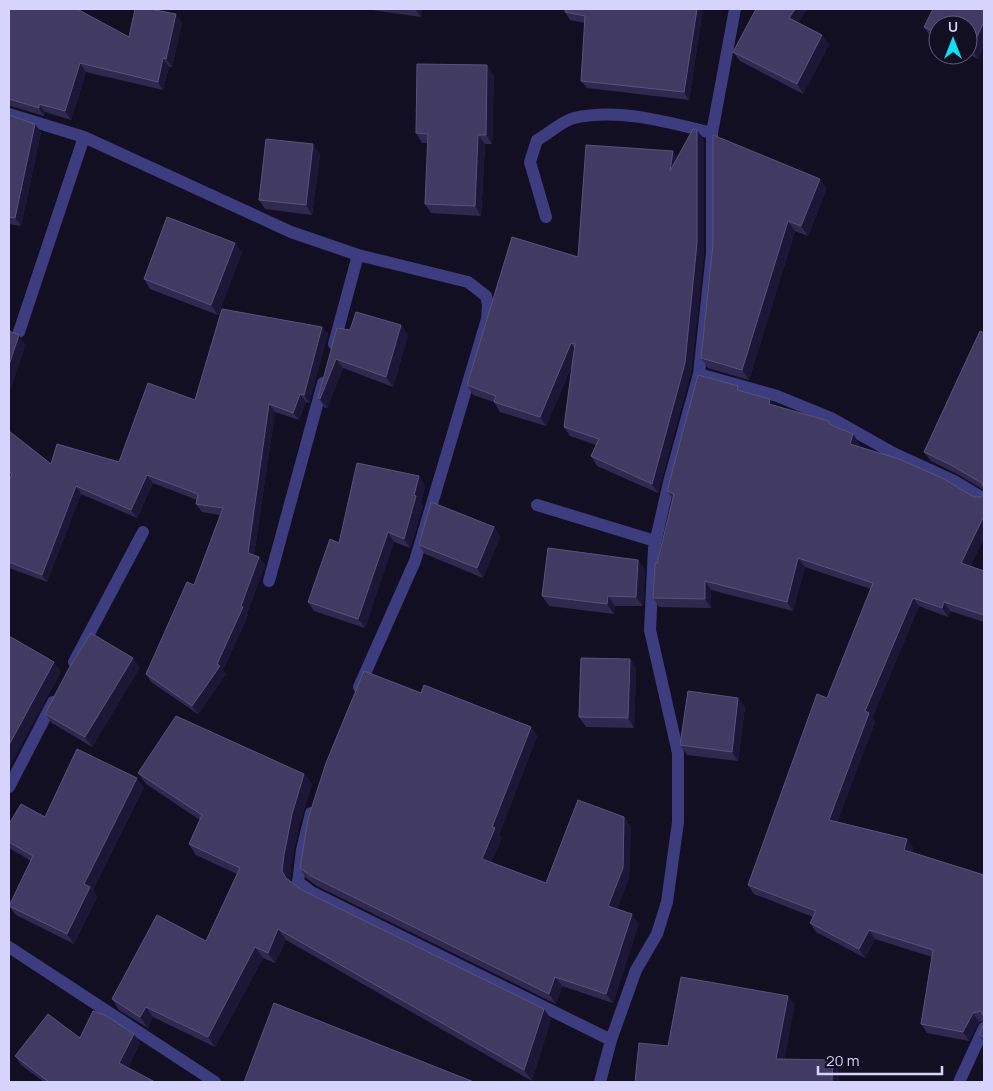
<svg xmlns="http://www.w3.org/2000/svg" width="993" height="1091" font-family="Manrope,sans-serif">
	<style>
		.lines { fill: none; stroke-linecap: round; stroke-linejoin: round }
		.minor { stroke: #3d3c7f; stroke-width: 12 }
		.wall { fill: #2f2950 }
		.shaded-wall { fill: #1c1736 }
		.building { fill: #413b63; stroke: #58537b }
	</style>
	<rect width="100%" height="100%" fill="#120f23"/>
	<g class="lines">
		<path class="minor" d="M9,114L84,137L291,232L358,255L468,282L486,296L488,305L487,319L415,561L359,687
			M546,217L530,162L537,140C548,134 562,121 574,118C620,108 667,122 712,133
			M19,332L84,137
			M334,344L358,255
			M699,374L777,396L831,418L893,453L954,481L984,499
			M537,505L655,541
			M269,581L323,383
			M74,662L143,532
			M9,787L53,702
			M311,813L302,850L298,882L313,893L611,1040
			M9,947L215,1082
			M600,1082L611,1040L636,970L657,934L667,902L678,822V753L650,630L654,548L669,482L699,374L712,253V133L735,9
			M959,1082L984,1028"/>
	</g>
	<path class="wall" d="M9,9L129,37L176,14L182,23L172,67H169L163,90L86,72L71,120L45,112L44,116L11,106L9,107Z
		M371,9H422L421,17L372,10Z
		M703,9L689,100L587,88L581,81L585,23L570,20L565,12Z
		M756,9H807L798,23L822,35L829,45L803,94L740,61L733,52Z
		M984,9V45L978,59L968,54V25H938V40L930,36L924,27Z
		M494,75L492,144H485L481,216L431,213L425,204L428,143H422L416,133Z
		M9,115L41,132L21,226L9,224Z
		M704,139V253L691,372L658,493L597,466L591,456L596,445L570,436L564,427L572,365L546,426L500,412L494,402L473,395L467,385L578,257L678,157Z
		M320,154L312,215L265,209L259,200Z
		M827,188L808,236L795,231L749,380L708,368L701,358L713,244Z
		M242,252L218,315L150,289L144,279Z
		M401,325L408,335L393,387L343,368L327,408H325L318,398L350,330Z
		M322,327L328,334L309,403L306,402L299,420L275,412L254,555L259,557L265,565L247,613L248,615L223,670L226,674L198,714L151,682L146,674L194,585L220,515L202,512L196,504L197,500L153,483L137,518L81,494L47,582L9,568V481L11,477L9,475V431L51,464L119,462L195,400Z
		M984,333V490L957,474L931,461L924,452Z
		M742,391L774,405L832,425L853,434L859,443L858,446L974,497H981L984,493V538L970,566L984,571V622L950,611L948,617L919,606L872,718L875,722L837,822L907,839L913,848L912,852L984,875V1021L979,1022L969,1041L927,1033L921,1024L932,957L875,939L865,958L816,932L810,923L813,917L754,894L748,885L827,698L871,589L805,567L793,611L711,590V608L659,607L653,598L672,498L667,491Z
		M419,476L425,486L421,503L423,506L410,548L394,542L365,628L314,611L308,602L339,543Z
		M494,527L500,537L483,578L425,554L419,545Z
		M645,569L643,606H615L614,614L549,606L542,596Z
		M630,659L636,669L634,728L586,727L579,717Z
		M140,667L92,747L52,723L45,714Z
		M421,693L531,727L537,736L499,835L502,838L491,863L546,883L624,817L631,827L629,878L617,909L639,923L613,1003L562,986L556,1004L317,886L306,878L300,868Z
		M738,698L745,707L738,761L687,755L680,745Z
		M138,773L304,774L312,784L299,825L291,866L290,881L302,890L551,1019L532,1081L286,940L275,963L263,958L215,1047L153,1017L148,1028L119,1010L112,999L206,941L237,874L196,855L189,844L200,820L146,784Z
		M144,787L93,890L97,897L74,944L16,915L9,906L31,861L9,848V824L45,817Z
		M984,1023V1042L979,1035Z
		M80,1038L140,1043L128,1068L155,1082H44L21,1065L15,1056Z"/>
	<path class="shaded-wall" d="M415,9H422L421,17Z
		M697,9H703L689,100L684,92Z
		M795,9H807L796,28L789,18Z
		M176,14L182,23L172,67L166,59Z
		M984,22V45L978,59L971,49Z
		M822,35L829,45L803,94L797,84Z
		M163,58L169,67L163,90L158,82Z
		M80,63L86,72L71,120L65,111Z
		M487,65L494,75L492,144L486,135Z
		M39,104L45,112L44,116L39,108Z
		M35,124L41,132L21,226L15,218Z
		M697,130L704,139V253L691,372L658,493L652,484Z
		M478,135L485,144L481,216L475,206Z
		M313,144L320,154L312,215L306,205Z
		M673,151L680,161L670,171Z
		M820,179L827,188L808,236L801,226Z
		M788,221L795,231L749,380L742,370Z
		M235,243L242,252L218,315L211,305Z
		M401,325L408,335L393,387L386,377Z
		M322,327L328,334L309,403L304,395Z
		M19,335L26,345L9,394V365Z
		M571,343L577,352L546,426L540,417Z
		M336,359L343,368L327,408L320,399Z
		M300,394L306,402L299,420L293,413Z
		M770,399L777,408L769,404Z
		M269,404L275,412L253,561L248,553Z
		M853,434L859,443L856,453L850,444Z
		M147,475L153,483L137,518L131,510Z
		M419,476L425,486L421,503L423,506L410,548L404,539Z
		M76,486L81,494L47,582L42,575Z
		M984,516V538L967,572L961,563Z
		M494,527L500,537L483,578L477,568Z
		M388,532L394,542L365,628L358,619Z
		M259,557L265,565L247,613L248,615L223,670L226,674L198,714L192,706L241,606Z
		M798,558L805,567L793,611L787,602Z
		M638,560L645,569L643,606L636,597Z
		M705,581L711,590V608L705,599Z
		M608,596L615,606L614,614L607,604Z
		M913,598L919,606L872,718L875,722L835,829L829,820L865,711Z
		M944,602L950,611L948,617L942,608Z
		M133,658L140,667L92,747L85,737Z
		M630,659L636,669L634,728L628,718Z
		M54,662L61,672L9,768V745Z
		M738,698L745,707L738,761L732,752Z
		M531,727L537,736L499,835L502,838L489,869L482,859L492,827Z
		M304,774L312,784L299,825L291,866L290,882L286,878L282,871L284,855L292,814Z
		M137,778L144,787L93,890L97,897L74,944L67,934L84,884Z
		M624,817L631,827L629,878L615,915L608,906Z
		M907,839L913,848L911,859L904,850Z
		M632,914L639,923L613,1003L606,994Z
		M278,929L286,940L275,963L268,953Z
		M869,930L875,939L865,958L859,949Z
		M255,947L263,958L215,1047L208,1037Z
		M555,977L562,986L556,1004L549,994Z
		M788,996L795,1005L783,1068L776,1059Z
		M146,1007L153,1017L148,1028L140,1017Z
		M544,1009L551,1019L532,1081L524,1070Z
		M973,1013L979,1022L969,1041L963,1032Z
		M134,1034L140,1043L126,1072L119,1063Z
		M833,1060L839,1070V1082H832Z"/>
	<path class="building" d="M9,9H77L129,37L135,9H150L176,14L166,59L163,58L158,82L80,63L65,111L39,104V108L9,99Z
		M565,9H697L684,92L581,81L585,16L565,12Z
		M756,9H795L789,18L822,35L797,84L733,52Z
		M933,9H984V22L971,49L968,48V25H938V34L924,27Z
		M417,64L487,65L486,135H478L475,206L425,204L428,134L416,133Z
		M9,115L35,124L15,218L9,217Z
		M693,129L697,130V243L685,363L652,484L591,456L599,439L564,427L575,344L571,343L540,417L494,402L496,396L467,385L512,237L578,257L586,145L673,151L670,171Z
		M713,135L820,179L801,226L788,221L742,370L701,358L713,244Z
		M266,139L313,144L306,205L259,200Z
		M167,217L235,243L211,305L144,279Z
		M222,309L322,327L304,395L300,394L293,413L269,404L248,553L259,557L241,606L243,607L217,664L220,666L192,706L146,674L187,582L194,585L223,508L196,504L198,494L147,475L131,510L76,486L42,575L9,562V481L12,474L9,472V431L51,464L57,444L119,462L148,383L195,400Z
		M356,312L401,325L386,377L336,359L320,399L318,398L337,328L350,330Z
		M9,331L19,335L9,365Z
		M980,331L984,333V488L982,483L951,465L924,452Z
		M698,375L738,386L737,390L770,399L769,404L829,421V424L853,434L850,444L899,459L944,479L974,497H981L984,493V516L961,563L984,571V615L944,602L942,608L913,598L865,711L869,713L829,820L907,839L904,850L984,875V1017L981,1011L973,1013L963,1032L921,1024L933,950L869,930L859,949L810,923L816,911L748,885L817,694L827,698L873,583L798,558L787,602L705,581V599L653,598L655,563H657L674,494L667,491Z
		M357,463L419,476L414,495L416,496L404,539L388,532L358,619L308,602L330,539L339,543Z
		M431,502L494,527L477,568L419,545Z
		M548,548L638,560L636,597L608,596L607,604L542,596Z
		M91,633L133,658L85,737L45,714L68,670Z
		M9,636L54,662L9,745Z
		M581,658L630,659L628,718L579,717Z
		M364,671L421,693L424,685L531,727L492,827L495,828L482,859L546,883L578,800L624,817L623,868L608,906L632,914L606,994L555,977L549,994L311,876L300,868L308,819L326,763Z
		M688,691L738,698L732,752L680,745Z
		M176,716L304,774L292,814L284,855L282,871L286,878L302,890L544,1009L524,1070L278,929L268,953L255,947L208,1037L146,1007L140,1017L112,999L157,915L206,941L240,868L189,844L202,815L138,773Z
		M77,749L137,778L84,884L90,887L67,934L9,906L33,856L9,842V824L21,804L45,817Z
		M681,977L788,996L776,1059L833,1060L832,1082H635L639,1043L668,1046Z
		M274,1003L474,1082H244Z
		M93,1011L105,1015L134,1034L119,1063L155,1082H49L15,1056L48,1014L80,1038Z
		M984,1023V1037L979,1035Z"/>
	<rect width="993" height="1091" fill="none" stroke="#d6d3fd" stroke-width="20"/>
	<g transform="translate(953 40)"><circle r="24" fill="#120f23" stroke="#605d7a"/>
	<path d="M0-4L9 19L0 12L-9 19Z" fill="#0be1f0"/>
	<text y="-8" font-size="14" font-weight="bold" text-anchor="middle" fill="#d6d3fd">U</text>
	</g>
	<path d="M818 1066v8h124v-8" fill="none" stroke="#d6d3fd" stroke-width="2.5"/>
	<text x="826" y="1066" font-size="15" fill="#d6d3fd" stroke="#120f23" stroke-width="4" paint-order="stroke">20 m</text>
</svg>
